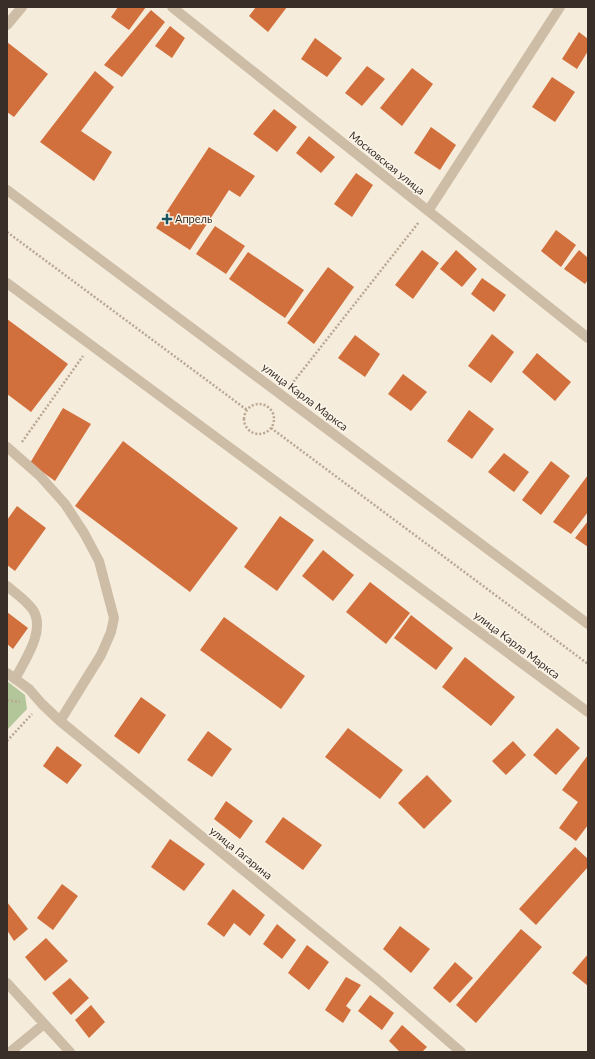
<svg xmlns="http://www.w3.org/2000/svg" width="595" height="1059" font-family="Lato,sans-serif">
	<style>
		.green { fill: #b3c69a }
		.building { fill: #d2703d }
		.lines { fill: none; stroke-linecap: round; stroke-linejoin: round }
		.path { stroke: #baa790; stroke-width: 2.5; stroke-dasharray: 2 2; stroke-linecap: butt }
		.minor { stroke: #cebda6; stroke-width: 10 }
		.poi-dot { fill: #195460; stroke: #fcf5e9; stroke-width: 1.5 }
		.labels { text-anchor: middle; stroke-width: 3; stroke-linejoin: round; paint-order: stroke }
		.street-label { font-size: 11px; fill: #3a2f28; stroke: #fcf5e9 }
		.poi-label { font-size: 11px; fill: #3a2f28; stroke: #fcf5e9; text-anchor: start }
	</style>
	<rect width="100%" height="100%" fill="#f5ecdc"/>
	<path class="green" d="M7,681L25,695L27,709L7,730Z"/>
	<path class="building" d="M118,7H146L129,30L111,17Z
		M256,7H287L268,32L249,16Z
		M151,10L165,22L122,77L104,65Z
		M170,26L185,38L172,58L155,46Z
		M579,32L588,39V51L577,69L562,59Z
		M315,38L342,58L327,77L301,59Z
		M7,42L48,74L14,117L7,112Z
		M367,66L385,79L362,106L345,93Z
		M412,68L433,84L402,126L380,108Z
		M95,71L114,87L81,131L112,152L94,181L40,142Z
		M552,77L575,92L555,122L532,107Z
		M274,109L297,127L277,152L253,134Z
		M431,127L456,145L440,170L414,153Z
		M309,136L335,157L321,173L296,153Z
		M209,147L255,176L240,197L229,190L190,250L156,228Z
		M356,173L373,185L352,217L334,204Z
		M215,226L245,246L226,274L196,254Z
		M556,230L576,245L561,267L541,251Z
		M422,250L439,263L413,299L395,285Z
		M456,250L477,269L462,287L440,269Z
		M579,250L588,258V280L585,284L564,269Z
		M248,252L304,290L285,318L229,279Z
		M328,267L354,287L314,344L287,323Z
		M482,278L506,295L494,312L471,294Z
		M7,319L68,364L31,412L7,394Z
		M492,334L514,352L491,383L468,366Z
		M355,335L380,354L365,377L338,358Z
		M537,353L571,382L555,401L522,372Z
		M403,374L427,392L411,411L388,394Z
		M63,408L91,424L55,481L30,463Z
		M469,410L494,429L472,459L447,441Z
		M123,441L238,528L190,592L75,506Z
		M504,453L529,472L514,492L488,472Z
		M551,461L570,476L541,515L522,500Z
		M588,475V512L571,534L553,522Z
		M17,506L46,528L15,571L7,565V520Z
		M280,516L314,540L277,591L244,567Z
		M588,521V547L575,538Z
		M323,550L354,575L333,601L302,576Z
		M370,582L410,613L386,644L346,612Z
		M7,612L28,628L13,649L7,644Z
		M411,615L453,648L436,670L394,638Z
		M224,617L305,676L281,709L200,650Z
		M465,657L515,697L491,726L442,687Z
		M141,697L166,715L139,754L114,736Z
		M348,728L403,770L380,799L325,757Z
		M557,728L580,748L556,775L533,755Z
		M208,731L232,749L212,777L187,760Z
		M513,741L526,755L506,775L492,761Z
		M57,746L82,765L67,784L43,766Z
		M588,755V825L576,841L559,828L578,802L562,790Z
		M427,775L452,801L424,829L398,803Z
		M226,801L253,821L240,839L214,819Z
		M283,817L322,845L303,870L265,842Z
		M170,839L205,864L184,891L151,867Z
		M575,847L588,859V867L536,925L519,909Z
		M62,884L78,896L53,930L37,918Z
		M233,889L265,915L250,936L234,923L224,937L207,924Z
		M7,902L28,929L14,941L7,930Z
		M277,924L296,940L282,959L263,944Z
		M400,926L430,949L411,973L383,949Z
		M521,929L542,947L476,1023L456,1005Z
		M46,938L68,961L45,981L25,957Z
		M307,945L329,962L309,990L288,973Z
		M588,954V986L572,973Z
		M455,962L473,978L450,1003L433,988Z
		M346,977L361,985L346,1006L351,1010L343,1023L325,1010Z
		M70,978L89,998L71,1015L52,993Z
		M370,995L394,1013L382,1030L358,1011Z
		M91,1005L105,1022L89,1038L75,1020Z
		M402,1025L427,1047L422,1052H400L389,1041Z"/>
	<g class="lines">
		<path class="path" d="M7,232L247,410
			M291,385L419,222
			M244 419a15 15 0 1 1 30 0a15 15 0 1 1-30 0Z
			M271,428L588,664
			M22,442L83,356
			M7,700L20,702
			M7,741L32,714"/>
		<path class="minor" d="M172,7L588,338
			M7,25L22,7
			M7,190L588,624
			M428,211L560,7
			M7,283L588,712
			M7,447L40,476L65,504L84,533L99,561L114,618L111,632L101,655L60,721
			M7,586C15,593 26,600 33,610C46,630 25,660 15,679
			M7,673L29,689L42,704L60,721L378,980L461,1052
			M7,983L70,1052
			M10,1052L44,1024"/>
	</g>
	<path class="poi-dot" d="M165 213h4v4h4v4h-4v4h-4v-4h-4v-4h4z"/>
	<g class="labels">
		<g class="street-label">
			<text transform="translate(387 163) rotate(39)" y="4">Московская улица</text>
			<text transform="translate(305 397) rotate(37)" y="4">улица Карла Маркса</text>
			<text transform="translate(517 645) rotate(37)" y="4">улица Карла Маркса</text>
			<text transform="translate(241 853) rotate(39)" y="4">улица Гагарина</text>
		</g>
		<g class="poi-label">
			<text x="175" y="223">Апрель</text>
		</g>
	</g>
	<rect width="595" height="1059" fill="none" stroke="#3a2f28" stroke-width="16"/>
</svg>
